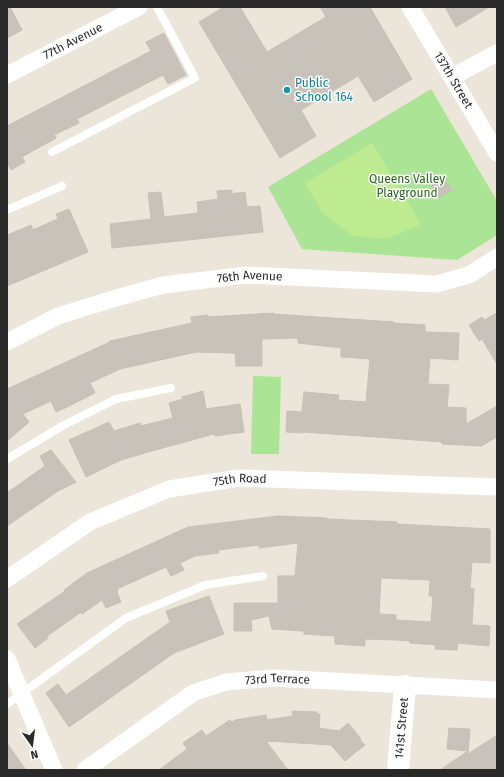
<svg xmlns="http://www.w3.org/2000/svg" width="504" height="777" font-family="'Fira Sans',sans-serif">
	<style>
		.green { fill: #abe495 }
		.pitch { fill: #bfeb90 }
		.building { fill: #c7c2ba; stroke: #c7c1b4; fill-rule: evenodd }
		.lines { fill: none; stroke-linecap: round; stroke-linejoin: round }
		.lane { stroke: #fff; stroke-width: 8 }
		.street { stroke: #fff; stroke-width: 17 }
		.secondary { stroke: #fff; stroke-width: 22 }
		.culture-dot { fill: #0f9aa8; stroke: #fff; stroke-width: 1.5 }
		.labels { text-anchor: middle; stroke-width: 3; stroke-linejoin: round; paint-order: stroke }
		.street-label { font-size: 12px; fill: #292929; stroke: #fff }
		.culture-label { font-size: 12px; fill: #0d838f; stroke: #fff; text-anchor: start }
		.park-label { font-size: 12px; fill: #246718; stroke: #fff }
	</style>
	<rect width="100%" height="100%" fill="#ece5da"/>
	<path class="green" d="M431,89L497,201V235L457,260L302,249L268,187Z
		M253,376L281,377L279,454H251Z"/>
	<path class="pitch" d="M372,143L421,224L387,239L353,236L322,212L305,183Z"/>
	<path class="building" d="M7,7H10L22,30L7,38Z
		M224,7H240L267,52L326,17L320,7H370L412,79L374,102L358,76L301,110L316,136L280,158L199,22Z
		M445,7H489L456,27Z
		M164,33L186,75L168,84L163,75L77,119L79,123L54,135L56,138L22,157L25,162L11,170L8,164H7V126L151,51L146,42Z
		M444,178L452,190L438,198L431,185Z
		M232,190V194L245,192L247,207L260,206L263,232L112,248L110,224L151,219L148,193L161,192L164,217L198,213L197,202L218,199L217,191Z
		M69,209L88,252L7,286V235L31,225L33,230L46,224L58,219L56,214Z
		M273,313V314L394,322V323L425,325V332L459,333L458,360L430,358L428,384L449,385L447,407L466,408V424L497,406V437L481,446L442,444V442L376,437L303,432V433L286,432L287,411L302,412L304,392L339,395L338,400L366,402L370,359L341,357V348L298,343V338L262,339V366H236L235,353L196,352L120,369L90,383L95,393L63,409L56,412L51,401L23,414L29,422L7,441V389L110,342V341L192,323L191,317L208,315V317Z
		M497,313V364L482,339L479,341L469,325L482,317L484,320Z
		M203,391L206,409L240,404L244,432L215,436L214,434L148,452L121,460L86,477L69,440L109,422L114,431L140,423L141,426L173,418L169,403L183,399L182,397Z
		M51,450L76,482L58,491L7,526V493L45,466L40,456Z
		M278,516L327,518V519L397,522V524L490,529V563L472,562L470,588L474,589L472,625L490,626L489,646L458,643L457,650L435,649L436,645L410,643V641L396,640L365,639V646L335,644V636L304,634V631L272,629L269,616L251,620L252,631H234V603H278V576H295L298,543L259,548V545L218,550L219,553L195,556L180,563L184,570L171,576L166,567L117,589L118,591L117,592L121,602L106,608L102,600L82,614L81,612L70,620L47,636L48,638L35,648L17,624L65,591L64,590L87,573L188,527ZM381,578L430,580L429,596H433L431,622L396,620V615L379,614Z
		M209,596L224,634L174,653L69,727L46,693L58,684L66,695L170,622L166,611Z
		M292,711L317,712V714H320L319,728L339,731L348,723L361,739L360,740L365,745L345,761L331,745L266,741L288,770H159L187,749L183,743L202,730L206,736L230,720L232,722L235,720L266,715L267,720L293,716Z
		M449,728L470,729L468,754L497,735V770H440L468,751L447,749Z
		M7,743L26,770H7Z"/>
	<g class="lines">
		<path class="lane" d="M52,152L195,78L157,7
			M7,210L62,186
			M7,459L64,425L116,399L171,388
			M7,704L126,618L205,585L263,576"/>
		<g class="street">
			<path id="s1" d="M410,7L497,153"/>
			<path id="s2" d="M7,75L139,7"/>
			<path d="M452,77L497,53"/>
			<path id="s3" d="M7,342L58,316L116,298L163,285L247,275L436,284L469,275L497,257"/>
			<path id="s4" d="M7,579L90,522L169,489L239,478L497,487"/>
			<path d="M7,659L54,770"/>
			<path id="s5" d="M85,770L193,693L226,682L275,678L497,690"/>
		</g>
		<path class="secondary" id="s6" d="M398,770L405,686"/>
	</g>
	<circle class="culture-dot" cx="287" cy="90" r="4"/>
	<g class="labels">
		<g class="street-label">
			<text dy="4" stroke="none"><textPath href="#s2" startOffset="74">77th Avenue</textPath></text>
			<text dy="4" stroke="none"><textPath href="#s1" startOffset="85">137th Street</textPath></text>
			<text dy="4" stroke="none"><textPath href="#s3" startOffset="254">76th Avenue</textPath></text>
			<text dy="4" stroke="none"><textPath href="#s4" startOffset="258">75th Road</textPath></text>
			<text dy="4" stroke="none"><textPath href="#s5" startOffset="219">73rd Terrace</textPath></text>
			<text dy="4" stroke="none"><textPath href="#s6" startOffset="42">141st Street</textPath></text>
		</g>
		<g class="culture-label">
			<text x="295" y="87">Public<tspan x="295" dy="14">School 164</tspan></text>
		</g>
		<g class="park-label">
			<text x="407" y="183">Queens Valley<tspan x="407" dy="14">Playground</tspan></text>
		</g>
	</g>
	<rect width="504" height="777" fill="none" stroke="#292929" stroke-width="16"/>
	<g transform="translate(32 745) rotate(166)" stroke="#ffffff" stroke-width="3" paint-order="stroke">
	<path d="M0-3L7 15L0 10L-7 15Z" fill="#292929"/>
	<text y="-6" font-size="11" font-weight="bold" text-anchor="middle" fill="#292929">N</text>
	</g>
</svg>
